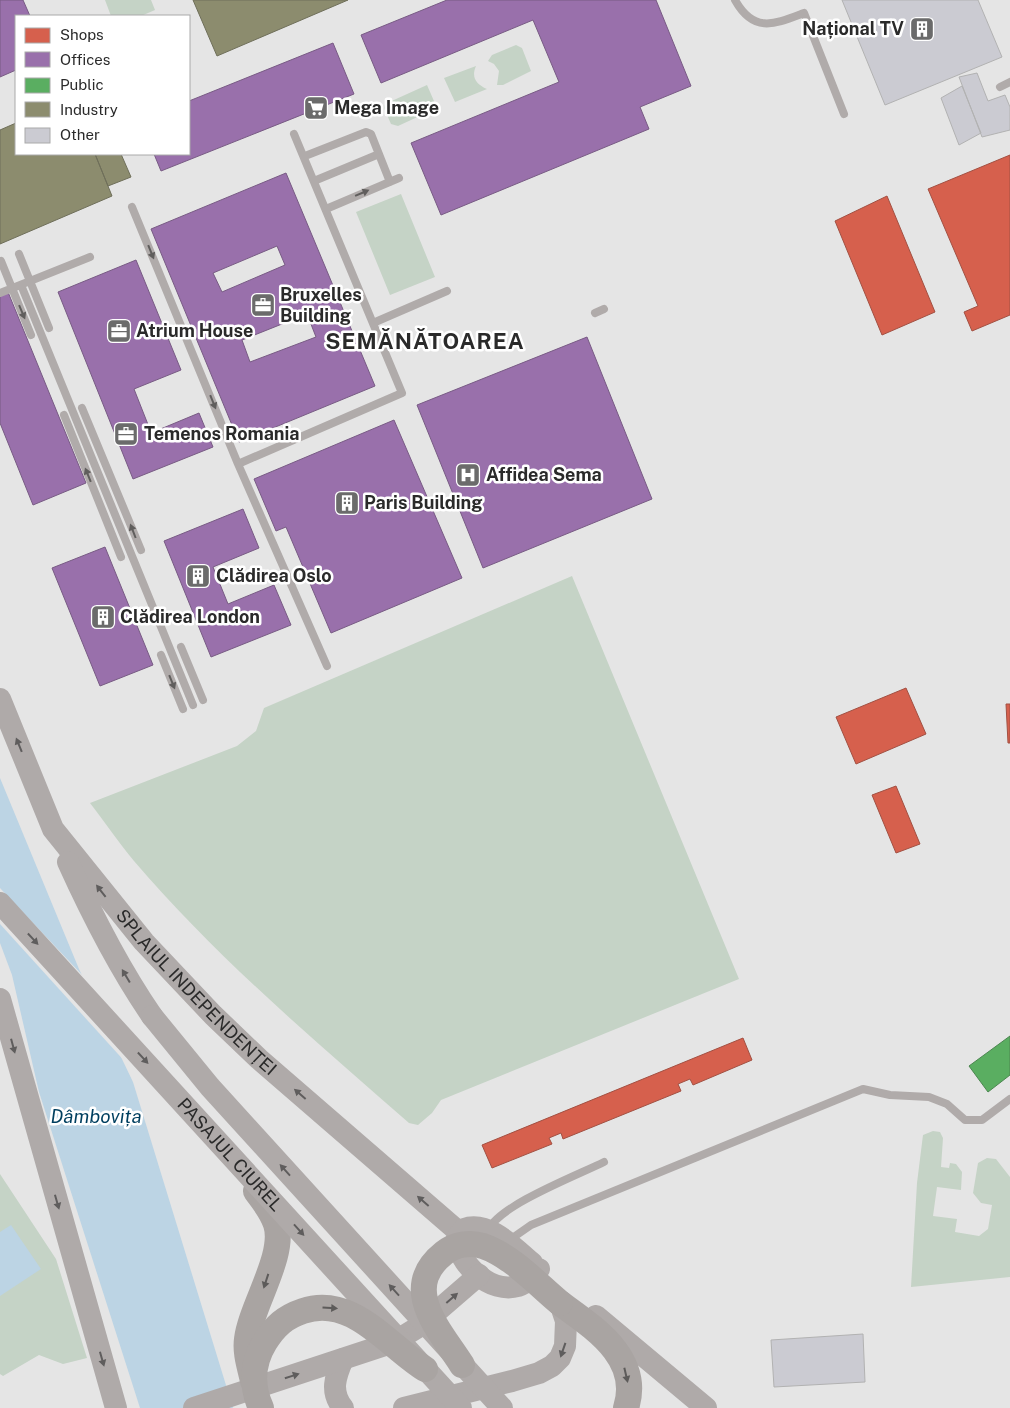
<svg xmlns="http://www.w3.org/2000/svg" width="1010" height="1408" font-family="'Public Sans',sans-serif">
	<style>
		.green { fill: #c5d3c6 }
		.water { fill: #bcd4e4 }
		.pier { fill: #e5e5e5 }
		.shops { fill: #d6604d; stroke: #a25042 }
		.offices { fill: #9970ab; stroke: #785b84; fill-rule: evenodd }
		.public { fill: #5aae61; stroke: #4c8650 }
		.industry { fill: #8c8c6e; stroke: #6f6f5a }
		.building { fill: #cbcbd2; stroke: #b2b2b2 }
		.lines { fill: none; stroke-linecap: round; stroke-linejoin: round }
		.service { stroke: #b0abaa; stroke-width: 8 }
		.secondary { stroke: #afaaa9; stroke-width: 22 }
		.primary { stroke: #a9a4a2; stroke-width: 26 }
		.secondary-bridge { stroke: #afaaa9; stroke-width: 22 }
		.primary-bridge { stroke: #a9a4a2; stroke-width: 26 }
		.oneway { fill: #605e5d }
		.oneway2 { fill: #5f5d5d }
		.oneway3 { fill: #5d5b5a }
		.labels { text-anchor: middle; stroke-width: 5; stroke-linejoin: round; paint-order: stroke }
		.poi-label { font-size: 18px; font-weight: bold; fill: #2a2a2a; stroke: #fff; text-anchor: start }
		.street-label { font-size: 18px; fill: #2a2a2a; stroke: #fff }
		.water-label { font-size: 19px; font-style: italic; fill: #003f5f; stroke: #fff }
		.district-label { font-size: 22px; font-weight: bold; letter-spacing: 1px; fill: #2a2a2a; stroke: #fff }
	</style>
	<rect width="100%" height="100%" fill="#e5e5e5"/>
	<path class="green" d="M105,0H151L155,10L141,16H111Z
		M516,45L522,48L531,71L503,85H497L499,71L494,64L488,61L492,55Z
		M476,66C471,77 476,84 487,89L455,102L444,78Z
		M427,85L437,108L398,126L391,124L384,108L385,104Z
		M401,194L435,277L390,295L356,212Z
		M572,576L739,979L441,1100L432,1113L418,1125L409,1123C314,1040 216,957 134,861C118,842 105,822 90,803L237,746L256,731L264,708Z
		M933,1131L940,1132L943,1138L941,1167L949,1168L950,1163L956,1164L962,1172L961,1190L937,1187L933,1216L957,1219L955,1232L979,1236L988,1229L992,1205L981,1203L973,1193L978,1163L987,1158L996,1159L1010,1177V1277L911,1287L917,1183L923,1135Z
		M0,1174L56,1259L87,1358L63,1364L39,1355L3,1376L0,1374Z"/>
	<path class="water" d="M0,778L79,969L133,1082L233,1408H140L39,1092L12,975L0,943Z
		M11,1225L41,1269L0,1296V1232Z"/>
	<path class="pier" d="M0,888L86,979L128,1065L0,924Z"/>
	<path class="shops" d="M1010,155V315L972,331L964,312L978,306L928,189Z
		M887,196L935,312L882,335L835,221Z
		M906,688L926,734L856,764L836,717Z
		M1006,704H1010V743H1008Z
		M896,786L920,844L896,853L872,795Z
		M743,1038L752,1060L693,1085L690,1079L678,1084L681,1091L563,1139L561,1133L549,1138L552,1144L492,1168L482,1145Z"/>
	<path class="offices" d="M0,0H23L30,16H16V70L0,77Z
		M447,0H656L691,86L640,107L649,129L441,215L411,143L559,82L533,20L381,83L361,35Z
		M333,43L354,94L161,171L154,154H189V101Z
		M286,173L375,386L239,442L151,229ZM277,246L285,265L222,292L213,273ZM307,314L316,337L250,362L242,340Z
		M136,260L181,370L134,389L147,422L151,433L199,413L213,447L133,479L58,292Z
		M8,292L86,483L33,505L0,423V295Z
		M587,337L652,499L483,568L417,405Z
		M394,420L462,578L331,633L286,527L276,531L254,479Z
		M243,509L259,548L213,567L228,604L274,585L291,625L211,657L164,541Z
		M105,547L153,665L100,686L52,568Z"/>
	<path class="public" d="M1010,1036V1075L988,1092L969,1066Z"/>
	<path class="industry" d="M193,0H348L217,56Z
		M16,123V154H95L112,196L0,244V130Z
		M95,154H121L131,177L108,186Z"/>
	<path class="building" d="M842,0H978L1002,57L885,105Z
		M977,73L988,101L1005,95L1010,107V130L982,137L959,77Z
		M962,86L981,133L959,145L941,98Z
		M863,1334L865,1382L774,1387L771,1340Z"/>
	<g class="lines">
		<path class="service" d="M735,0C754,34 775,24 804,13L844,114
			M1000,87L1010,82
			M305,156L366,132L371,134L390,182
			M314,181L379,154
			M132,207L238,464L327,666
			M326,209L399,178
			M19,254L49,328
			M1,261L31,335
			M21,285L193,705
			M0,293L90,257
			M595,313L604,309
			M373,323L447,291
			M82,408L141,550
			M64,415L121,557
			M238,464L402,393L294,134
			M181,647L203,700
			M161,655L183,709
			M489,1229C500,1205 578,1175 604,1162
			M508,1241L531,1225L863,1089L890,1095L929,1097L947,1104L965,1120H982L1010,1099"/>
		<g class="secondary">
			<path id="s1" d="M0,699L53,829L144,942L213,1015L259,1059L460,1233"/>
			<path d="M68,862C92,915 119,968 152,1016"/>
			<path d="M0,999L116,1408"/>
			<path d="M532,1263C515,1249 489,1220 464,1229L457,1238C458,1265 491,1294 518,1286C527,1283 533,1276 539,1269"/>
			<path d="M596,1316L706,1408"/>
			<path d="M343,1359C335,1377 330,1392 343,1408"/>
			<path d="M194,1408L394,1342L420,1326L479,1275"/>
			<path d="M404,1408L512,1381L539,1373L552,1366L560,1358L565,1346L566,1321L560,1303"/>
		</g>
		<path class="primary" d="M560,1303C594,1328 642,1358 626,1408
			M253,1381C250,1367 245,1353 247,1339C251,1306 286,1255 276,1224C272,1211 263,1201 256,1191"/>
		<g class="secondary-bridge">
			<path id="s2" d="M0,903L461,1408"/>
			<path d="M152,1016L210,1087L502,1408"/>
		</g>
		<path class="primary-bridge" d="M462,1365C440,1330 399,1289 444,1253C455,1244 470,1242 483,1246C512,1256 537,1284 560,1303
			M261,1408C251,1386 252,1363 265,1342C275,1326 285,1317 303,1311C352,1294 388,1346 425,1369"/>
	</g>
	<defs><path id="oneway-solid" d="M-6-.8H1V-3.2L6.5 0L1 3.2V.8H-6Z" transform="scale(1.25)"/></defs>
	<g class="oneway">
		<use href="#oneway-solid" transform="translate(362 193) rotate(-23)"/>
		<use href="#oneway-solid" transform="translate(151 252) rotate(68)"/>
		<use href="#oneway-solid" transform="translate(22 312) rotate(67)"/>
		<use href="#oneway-solid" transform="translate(213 402) rotate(68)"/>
		<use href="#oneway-solid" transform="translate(88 475) rotate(-112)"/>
		<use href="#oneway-solid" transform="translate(133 531) rotate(-111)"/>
		<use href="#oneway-solid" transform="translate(172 682) rotate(68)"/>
	</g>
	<g class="oneway2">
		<use href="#oneway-solid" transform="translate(19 745) rotate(-112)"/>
		<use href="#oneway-solid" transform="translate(101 891) rotate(-128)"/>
		<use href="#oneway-solid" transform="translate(33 939) rotate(47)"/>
		<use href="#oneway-solid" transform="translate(126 976) rotate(-121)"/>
		<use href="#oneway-solid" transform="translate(13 1046) rotate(75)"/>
		<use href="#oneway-solid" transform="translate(143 1058) rotate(47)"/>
		<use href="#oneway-solid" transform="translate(300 1094) rotate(-139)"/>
		<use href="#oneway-solid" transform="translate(285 1170) rotate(-132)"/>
		<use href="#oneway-solid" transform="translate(423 1201) rotate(-139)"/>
		<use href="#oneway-solid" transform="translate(57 1202) rotate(74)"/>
		<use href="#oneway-solid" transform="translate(299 1230) rotate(48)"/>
		<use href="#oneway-solid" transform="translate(394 1290) rotate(-132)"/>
		<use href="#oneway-solid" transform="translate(452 1298) rotate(-41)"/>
		<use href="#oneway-solid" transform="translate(563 1350) rotate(109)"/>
		<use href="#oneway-solid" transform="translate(102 1359) rotate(74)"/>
		<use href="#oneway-solid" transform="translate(292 1376) rotate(-18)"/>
	</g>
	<g class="oneway3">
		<use href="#oneway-solid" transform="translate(266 1281) rotate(108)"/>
		<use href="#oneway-solid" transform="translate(330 1308) rotate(4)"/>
		<use href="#oneway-solid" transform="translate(626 1375) rotate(77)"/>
	</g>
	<defs>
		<symbol id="building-square" viewBox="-11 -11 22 22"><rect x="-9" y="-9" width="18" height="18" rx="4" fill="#6b6b6b" stroke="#fff"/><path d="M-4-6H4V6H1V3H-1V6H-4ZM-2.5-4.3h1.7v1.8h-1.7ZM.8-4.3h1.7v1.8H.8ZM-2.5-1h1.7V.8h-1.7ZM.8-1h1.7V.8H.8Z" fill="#fff"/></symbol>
		<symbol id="supermarket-square" viewBox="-11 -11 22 22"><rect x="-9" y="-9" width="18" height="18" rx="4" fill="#6b6b6b" stroke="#fff"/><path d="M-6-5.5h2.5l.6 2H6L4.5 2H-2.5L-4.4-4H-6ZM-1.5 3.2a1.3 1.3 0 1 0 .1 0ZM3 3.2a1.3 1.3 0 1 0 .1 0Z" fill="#fff"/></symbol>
		<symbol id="office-square" viewBox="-11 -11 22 22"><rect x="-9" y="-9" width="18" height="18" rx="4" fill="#6b6b6b" stroke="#fff"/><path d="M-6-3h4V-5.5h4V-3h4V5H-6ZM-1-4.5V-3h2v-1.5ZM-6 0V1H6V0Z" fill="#fff"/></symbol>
		<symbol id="hospital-square" viewBox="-11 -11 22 22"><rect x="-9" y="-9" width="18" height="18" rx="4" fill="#6b6b6b" stroke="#fff"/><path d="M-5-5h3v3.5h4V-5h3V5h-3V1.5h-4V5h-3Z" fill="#fff"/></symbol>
	</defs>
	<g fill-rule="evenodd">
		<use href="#building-square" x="908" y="15" width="28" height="28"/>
		<use href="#supermarket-square" x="302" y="94" width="28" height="28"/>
		<use href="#office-square" x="249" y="291" width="28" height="28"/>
		<use href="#office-square" x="105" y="317" width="28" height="28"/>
		<use href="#office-square" x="112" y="420" width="28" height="28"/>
		<use href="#hospital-square" x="454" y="461" width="28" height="28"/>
		<use href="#building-square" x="333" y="489" width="28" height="28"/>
		<use href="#building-square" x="184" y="562" width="28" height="28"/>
		<use href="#building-square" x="89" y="603" width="28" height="28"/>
	</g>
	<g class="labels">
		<g class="poi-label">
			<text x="904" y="35" text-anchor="end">Național TV</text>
			<text x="334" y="114">Mega Image</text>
			<text x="280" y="301">Bruxelles<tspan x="280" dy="21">Building</tspan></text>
			<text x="136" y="337">Atrium House</text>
			<text x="144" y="440">Temenos Romania</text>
			<text x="486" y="481">Affidea Sema</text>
			<text x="364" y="509">Paris Building</text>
			<text x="216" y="582">Clădirea Oslo</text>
			<text x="120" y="623">Clădirea London</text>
		</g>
		<g class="street-label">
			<text dy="6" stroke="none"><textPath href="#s1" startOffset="358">SPLAIUL INDEPENDENȚEI</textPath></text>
			<text dy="6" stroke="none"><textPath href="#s2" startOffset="341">PASAJUL CIUREL</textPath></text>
		</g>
		<g class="water-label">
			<text x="96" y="1123">Dâmbovița</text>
		</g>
		<g class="district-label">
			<text x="425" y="349">SEMĂNĂTOAREA</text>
		</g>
	</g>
	<rect x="15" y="15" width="175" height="140" fill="#ffffff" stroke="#aaaaaa"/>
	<rect x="25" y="28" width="25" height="15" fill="#d6604d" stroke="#aaaaaa"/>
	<text x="60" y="40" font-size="15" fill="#2a2a2a">Shops</text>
	<rect x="25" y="52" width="25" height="15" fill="#9970ab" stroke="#aaaaaa"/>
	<text x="60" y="65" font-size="15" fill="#2a2a2a">Offices</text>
	<rect x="25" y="78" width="25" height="15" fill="#5aae61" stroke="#aaaaaa"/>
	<text x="60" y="90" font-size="15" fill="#2a2a2a">Public</text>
	<rect x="25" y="102" width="25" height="15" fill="#8c8c6e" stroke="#aaaaaa"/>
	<text x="60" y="115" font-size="15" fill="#2a2a2a">Industry</text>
	<rect x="25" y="128" width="25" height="15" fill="#cbcbd2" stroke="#aaaaaa"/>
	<text x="60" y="140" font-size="15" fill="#2a2a2a">Other</text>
</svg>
